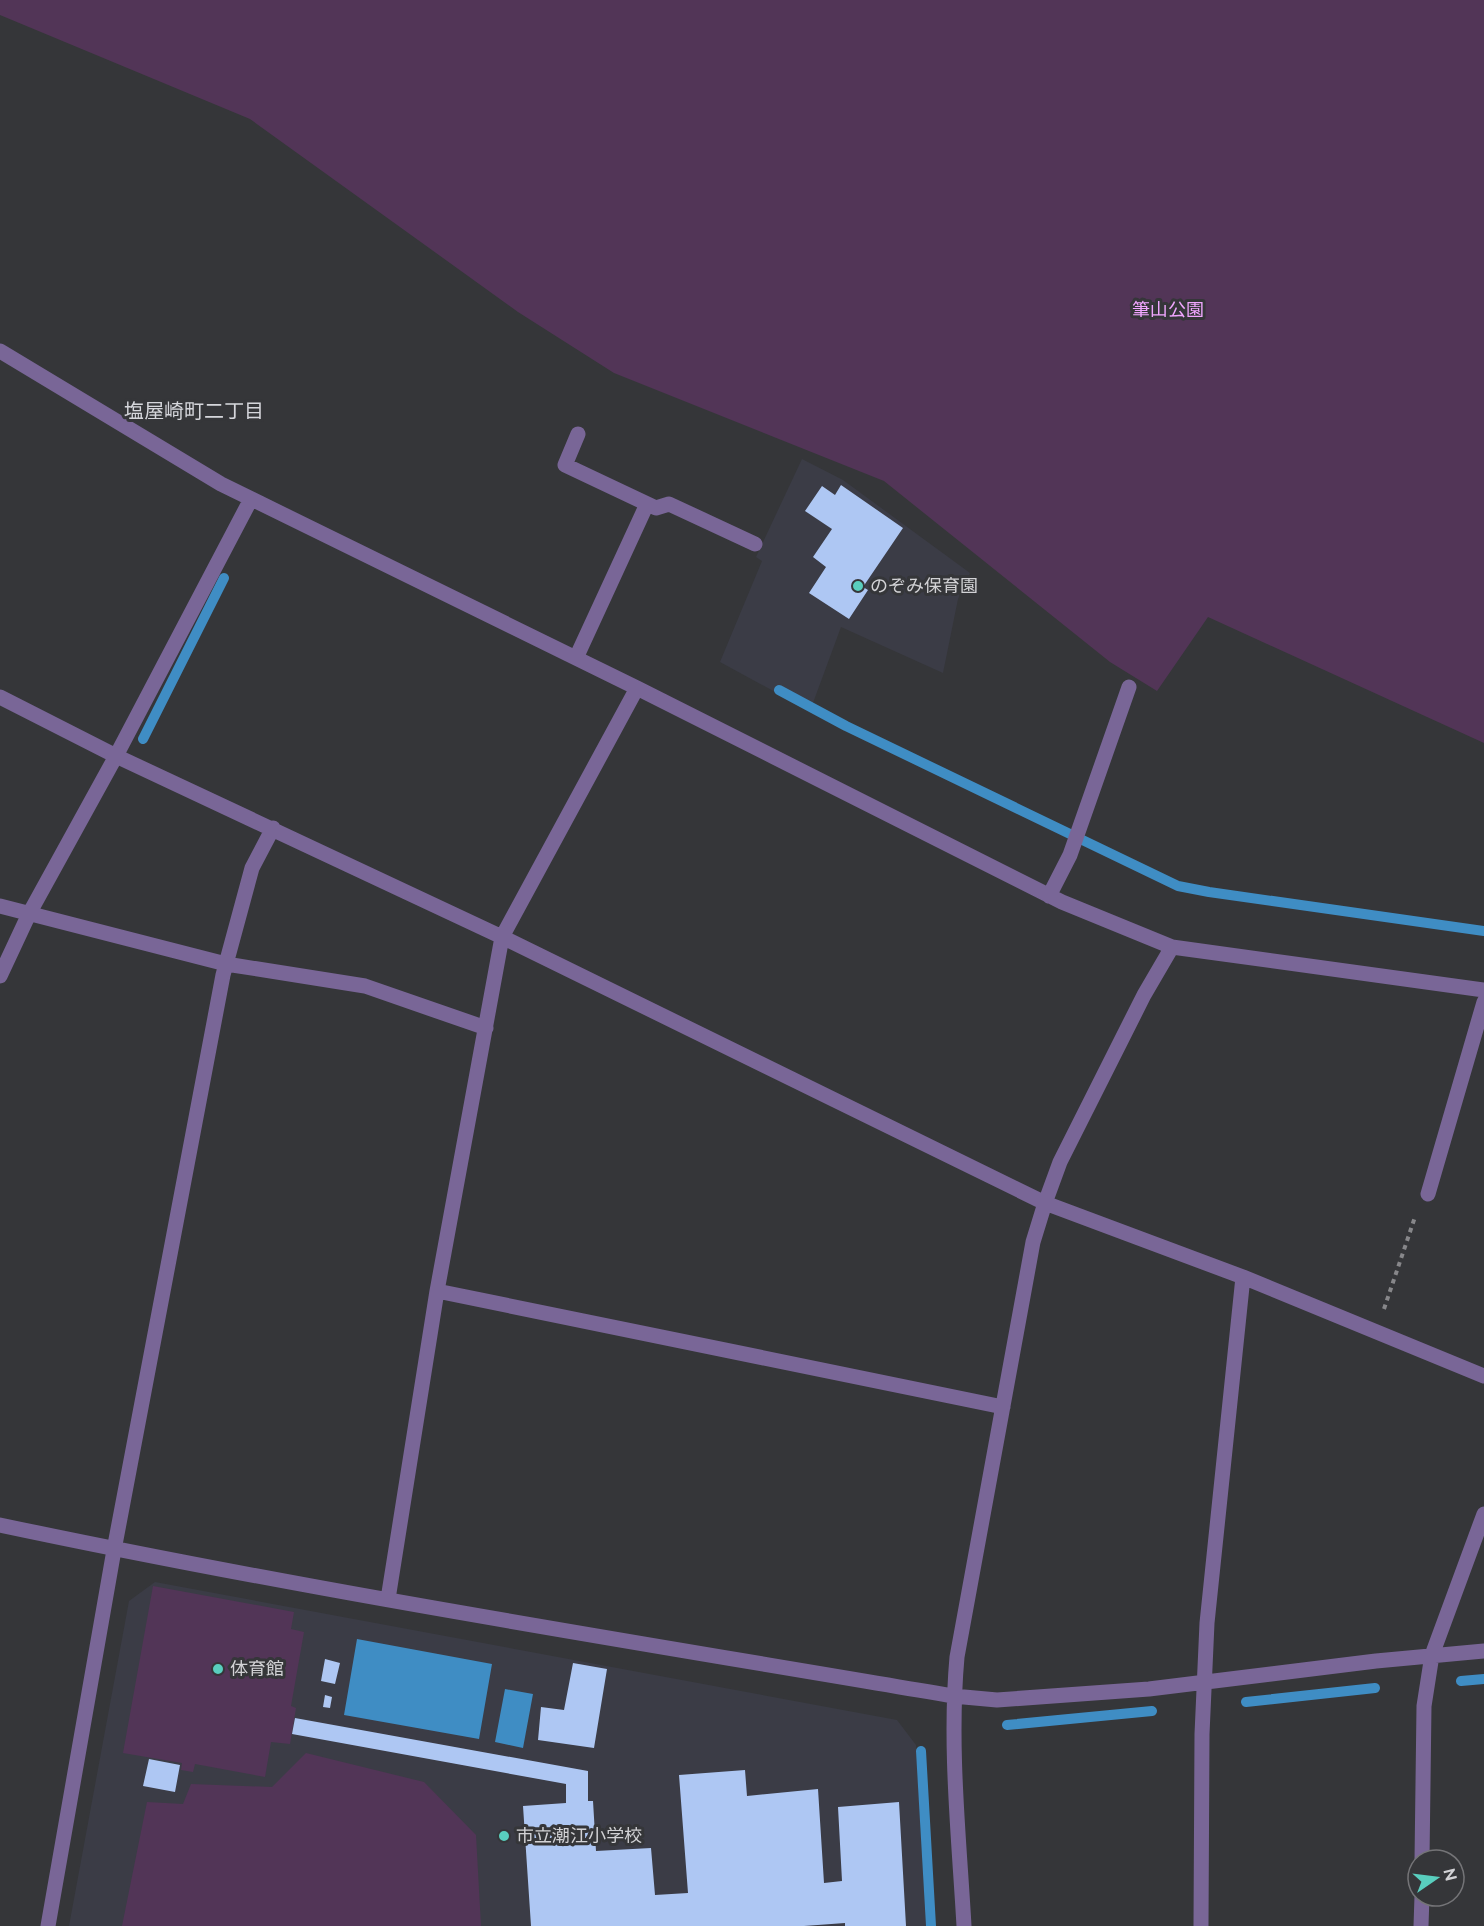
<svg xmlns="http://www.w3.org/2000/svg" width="1484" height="1926" font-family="Raleway,'Noto Sans JP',sans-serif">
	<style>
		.built { fill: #3b3c46 }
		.green { fill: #523557 }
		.water { fill: #3f8dc4 }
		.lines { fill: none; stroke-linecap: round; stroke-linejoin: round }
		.stream { stroke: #3f8dc4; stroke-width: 10 }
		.building { fill: #aec7f3 }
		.path { stroke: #87878a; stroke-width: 4; stroke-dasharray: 4.5 4.5; stroke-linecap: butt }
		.minor { stroke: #796697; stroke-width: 15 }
		.poi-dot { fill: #59cebe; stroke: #353639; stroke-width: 2 }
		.labels { text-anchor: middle; stroke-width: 6; stroke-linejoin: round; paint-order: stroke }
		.park-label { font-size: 18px; fill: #f0a6fe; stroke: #353639 }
		.poi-label { font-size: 18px; fill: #d2d2d5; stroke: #353639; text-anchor: start }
		.neighbourhood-label { font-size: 20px; fill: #d5d6db; stroke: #353639 }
	</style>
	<rect width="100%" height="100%" fill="#353639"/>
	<path class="built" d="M802,459L843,480L970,573L958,599L943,673L841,627L810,711L720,662L762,561L756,557Z
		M155,1582L897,1720L916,1745L926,1926H69L129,1601Z"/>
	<path class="green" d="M0,0H1484V743L1208,617L1157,691L1110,662L884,481L614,373L518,312L250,119L0,15Z
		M153,1586L294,1612L291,1629L304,1632L291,1706L296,1708L290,1744L271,1742L265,1777L195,1764L193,1772L181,1770L182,1763L123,1753Z
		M306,1753L424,1782L476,1835L481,1926H122L147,1802L183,1804L191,1784L272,1787Z"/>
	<path class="water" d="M357,1639L492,1664L479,1739L344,1715Z
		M505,1689L533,1694L523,1748L495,1742Z"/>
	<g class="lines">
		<path class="stream" d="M779,690L846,726L1178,886L1209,892L1484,931
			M143,739L224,578
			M1461,1681L1484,1679
			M1246,1702L1375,1688
			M1007,1725L1152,1711
			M921,1751L931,1926"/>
	</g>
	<path class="building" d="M841,485L903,528L863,587L868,590L849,619L809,593L826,567L813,557L832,529L805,511L822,486L835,495Z
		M325,1659L340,1663L335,1684L321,1681Z
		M573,1663L607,1669L594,1748L538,1740L541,1707L564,1710Z
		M325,1695L332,1697L330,1708L323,1707Z
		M295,1718L588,1771V1801H593L596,1851L651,1848L655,1895L688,1893L679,1775L745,1770L747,1796L818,1789L824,1883L842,1881L838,1807L899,1802L906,1926H845V1923L804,1926H531L523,1806L566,1803V1784L292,1734Z
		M149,1759L180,1765L175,1792L143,1786Z"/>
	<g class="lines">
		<path class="path" d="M1384,1309L1415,1217"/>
		<path class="minor" d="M0,351L221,484L637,688L1062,902L1172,947L1484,990
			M578,434L565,465L656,508L669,504L755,544
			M576,658L647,504
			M0,697L116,756L502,937L1045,1203L1243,1277L1484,1376
			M1049,896L1070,855L1129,687
			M0,906L226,964L365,986L486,1028
			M0,976L29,914L116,756L251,499
			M1428,1194L1484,1002
			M437,1291L1003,1407
			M0,1525C316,1592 635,1642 953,1696L997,1700L1149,1689L1376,1661L1484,1651
			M388,1599L437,1291L502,937L637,688
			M1422,1860L1424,1706L1432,1655L1484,1514
			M48,1926L114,1550L223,975L252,868L273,828
			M964,1926C959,1837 949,1746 957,1657L1033,1242L1045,1203L1060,1162L1144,995L1172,947
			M1201,1926L1202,1734L1207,1623L1243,1277
			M1421,1926L1422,1896"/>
	</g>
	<g class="poi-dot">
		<circle cx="858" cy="586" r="6"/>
		<circle cx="218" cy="1669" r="6"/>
		<circle cx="504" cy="1836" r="6"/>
	</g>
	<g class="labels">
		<g class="park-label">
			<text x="1168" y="316">筆山公園</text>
		</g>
		<g class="poi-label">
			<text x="870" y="592">のぞみ保育園</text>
			<text x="230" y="1675">体育館</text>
			<text x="516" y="1842">市立潮江小学校</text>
		</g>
		<g class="neighbourhood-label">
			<text x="194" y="418">塩屋崎町二丁目</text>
		</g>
	</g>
	<g transform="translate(1436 1878) rotate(76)"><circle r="28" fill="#353639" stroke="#747477" stroke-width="1.5"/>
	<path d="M0-4.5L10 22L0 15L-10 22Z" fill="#59cebe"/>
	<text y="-9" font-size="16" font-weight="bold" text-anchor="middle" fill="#d2d2d5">N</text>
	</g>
</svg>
